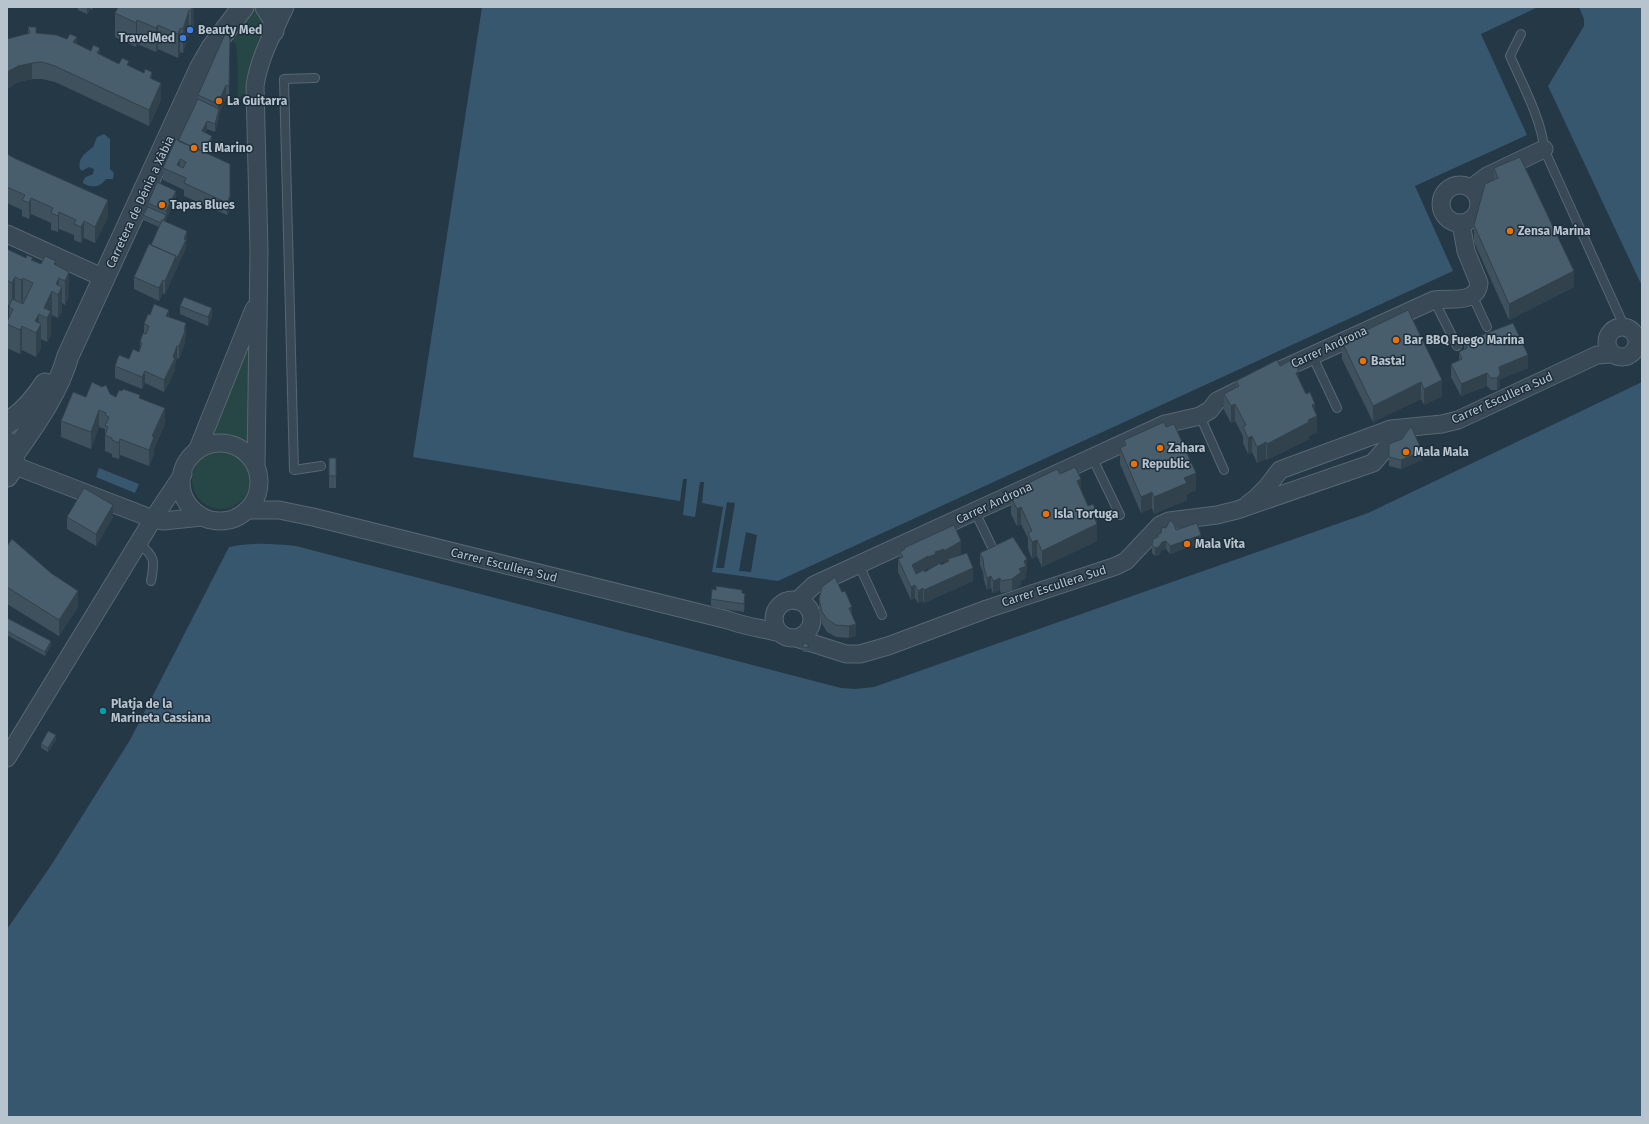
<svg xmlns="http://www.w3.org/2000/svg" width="1649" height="1124" font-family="'Fira Sans',sans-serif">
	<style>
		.green { fill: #274746 }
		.water { fill: #37576f }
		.pier { fill: #243846 }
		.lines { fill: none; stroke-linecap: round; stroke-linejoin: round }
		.service-casing { stroke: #586772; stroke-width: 10 }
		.minor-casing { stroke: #586772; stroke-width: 19 }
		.tertiary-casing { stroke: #586772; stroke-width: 23 }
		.service { stroke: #394955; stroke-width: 8 }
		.minor { stroke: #394955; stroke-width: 17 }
		.tertiary { stroke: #394955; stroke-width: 21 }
		.wall { fill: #3e515d; fill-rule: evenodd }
		.shaded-wall { fill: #32424c }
		.building { fill: #485e6c; stroke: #32424c; fill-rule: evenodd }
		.shop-dot { fill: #3f7fe0; stroke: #1e2e3b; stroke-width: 1.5 }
		.food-dot { fill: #e8710a; stroke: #1e2e3b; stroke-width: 1.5 }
		.culture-dot { fill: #0f9aa8; stroke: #1e2e3b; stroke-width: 1.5 }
		.labels { text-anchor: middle; stroke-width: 3; stroke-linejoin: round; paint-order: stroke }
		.poi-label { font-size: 12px; font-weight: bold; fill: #b7c4ce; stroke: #1e2e3b; text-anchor: start }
		.street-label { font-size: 12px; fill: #b7c4ce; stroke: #1e2e3b }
	</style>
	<rect width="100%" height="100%" fill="#243846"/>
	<path class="green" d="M259,8L269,22L247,92L238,98V66L236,45L230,37L250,9Z
		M249,340L248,445C235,436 225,435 210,437Z
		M192 480a29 29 0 1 1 58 0a29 29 0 1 1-58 0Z"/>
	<path class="water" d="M482,7H1538L1481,34L1527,135L1415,186L1453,271L778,581L712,572L723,507L702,503L704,482H700L695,517L683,515L687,479H683L680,501L413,457Z
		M1579,7H1642V286L1548,86L1584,26V19Z
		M104,134L110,139V169L114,173L113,179H106C100,188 91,188 83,183C84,175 88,177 93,174L94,169L89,167L82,171L80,169C77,158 86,153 93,147C95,144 95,141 97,137Z
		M1642,382V1117H7V929L50,867L130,740L229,547C252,542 273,544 296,546L841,688L855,689L874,687L1368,513Z
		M99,468L139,484L135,493L96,477Z"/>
	<path class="pier" d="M727,502L735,503L724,568H716Z
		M746,532L757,535L751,572L739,571Z"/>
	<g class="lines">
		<defs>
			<path id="service" d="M1521,34L1510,56C1521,81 1543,123 1544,149L1625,328
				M315,78L284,79L294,470L321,466
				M1472,295L1487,327
				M1434,300L1457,346
				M1312,355L1337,408
				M1200,416L1224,470
				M1092,457L1120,515
				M975,512L992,547
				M138,543C155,556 155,560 151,581
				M859,565L882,615"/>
			<path id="minor" d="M1441 204a19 19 0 1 1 38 0a19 19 0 1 1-38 0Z
				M1471,188L1487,176L1544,149
				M7,234L104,278
				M1607 342a15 15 0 1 1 30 0a15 15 0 1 1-30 0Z
				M1274,373L1434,300C1449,297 1477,305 1479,283L1466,251L1461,223
				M181 482a39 39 0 1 1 78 0a39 39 0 1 1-78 0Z
				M197,451L254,309
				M13,465L153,519L163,521L202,517
				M256,467L259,251L255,86C259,58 273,33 285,7
				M1248,504L1256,498L1267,487L1280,470L1391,429L1442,424L1458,420L1597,355L1612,354
				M248,510H279L313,517L728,620C746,627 762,628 780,633
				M774 619a19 19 0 1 1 38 0a19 19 0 1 1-38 0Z
				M797,601L814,585L1165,424L1200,416L1210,410L1217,401L1245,387
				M796,638L846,654H860L888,646L987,609L1116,566L1126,561L1160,525L1169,521L1217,515L1237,510L1373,463L1402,429
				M7,758L153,519L183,474"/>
			<path id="tertiary" d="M266,7L274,19L273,31
				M7,423C23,414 35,399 45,384
				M13,455C34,425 58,392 68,356L200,69L212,48L243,7
				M7,476C15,466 16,453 7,442"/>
		</defs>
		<use href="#service" class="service-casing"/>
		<use href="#minor" class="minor-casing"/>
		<use href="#tertiary" class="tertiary-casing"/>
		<use href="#service" class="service"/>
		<use href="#minor" class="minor"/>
		<use href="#tertiary" class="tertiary"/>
	</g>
	<path class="wall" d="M78,7H93L92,10L90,9L87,14L78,10Z
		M194,7V27L191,35L189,34L183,53L180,52L178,58L158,49L156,52L137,44L136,47L115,37V13Z
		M28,27L36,33L77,44L119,64L129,66L152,79L161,100L149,126L55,82L42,79H32L18,82L7,89V39L28,34Z
		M230,37L229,99L226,98L219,114V117L215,132L207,129L205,133L212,144L207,154L230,209L227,215L184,196V190L163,180V168L178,141L198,99V95Z
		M7,154L108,217L95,243L84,238L81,243L74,240V235L59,229L58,232L51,230V223L31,214L29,219L22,216V210L7,203Z
		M1494,168L1574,287L1509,320L1474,242V225L1494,180Z
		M176,199L165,221L187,240L186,243V248L165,294L163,293L159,301L134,289V277L151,245L159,227L143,220V215L148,207V203Z
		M7,249L26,258L33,260L41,264L56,265L69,272V296L65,305L62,303V311L58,318L52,315L51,319V335L47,342L41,339V348L36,357L22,350L20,354L7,348V322L9,319V305L7,304Z
		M180,306L212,316L208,326L180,314Z
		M1408,310L1442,396L1424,405L1421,399L1373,422L1342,359V342Z
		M150,315L169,317L186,335L185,338V343L179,359L177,358L175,365V370L164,392L145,383L142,389L115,378V366L129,359L139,352L140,349V342L144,334V324Z
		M1464,342L1528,368L1500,379V386L1497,390H1491L1487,386L1461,396L1451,377V364L1459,361V352L1464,350Z
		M1280,366L1299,381L1315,412L1317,432L1309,436V439L1267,460L1266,459L1257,463L1252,452L1248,454L1243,443V436L1235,421L1231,423L1224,410V394L1236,388V381Z
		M110,394L116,397L140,398L165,424L154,449V454L149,466L120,455L119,459L112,457V454L105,451V429L99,427L91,449L61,437V421L86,397Z
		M1124,440L1196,490L1187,494V500L1154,514L1152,508L1141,513L1120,464V448L1124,446Z
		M1389,444L1422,460L1401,469L1389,466Z
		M329,458H336V488H329Z
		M1060,474L1081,490L1088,506L1097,512V541L1042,567L1037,556L1032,559L1028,549V538L1021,524L1017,526L1011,514V497L1024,491V485Z
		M67,517H113L96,546L67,529Z
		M954,525L961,553L954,557L973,581L924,603L923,601L918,603L915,598L911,600L898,572V559L900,558V552L904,550V548ZM944,561V563L948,561V562L941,565L936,566V564ZM928,568V570L925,572L923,571Z
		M1176,530L1201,543L1170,554L1166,549L1162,550L1159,555L1155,556L1152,553V545L1158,537Z
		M7,546L78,607L59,636L7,604Z
		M980,553L1027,572H1026V578L1021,581V585L1012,591L1001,593L1000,590L993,593L991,588L987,590L984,580L983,572L980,565Z
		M742,594L745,602L744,612L711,607V599Z
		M819,599L852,615L856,636L849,638L836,637L827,632L822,624L819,611Z
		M7,618L51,645L45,656L7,635Z
		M803,647L808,648V652H803Z
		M56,740L48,752L41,748V744Z"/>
	<path class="shaded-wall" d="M87,7H90V9L87,14Z
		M192,7H194V27L191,35V11Z
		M189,10V34L183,53V29Z
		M137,20V44L136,47V23Z
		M158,25V49L156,52V28Z
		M180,28V52L178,58V34Z
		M77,37V53L73,42Z
		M100,48V64L97,53Z
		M32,63V79L18,82L7,89V72L18,66Z
		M152,72V89L150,78Z
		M161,83V100L149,126V110Z
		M226,85V98L219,114V117L215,132V124L218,112V104Z
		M207,121V129L202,140V131Z
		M212,136V144L203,164V155Z
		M180,159V171L177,165Z
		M176,191V199L162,228V224L166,215V211Z
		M230,196V209L227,215V203Z
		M31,198V214L29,219V203Z
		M108,200V217L95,243V227Z
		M59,212V229L58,232V216Z
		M84,221V238L81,243V227Z
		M187,231V240L186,243V248L165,294V281Z
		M56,261V284L59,278V294L62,287V311L58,318V295L56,293L54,264Z
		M1574,271V287L1509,320V304Z
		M69,272V296L65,305V281Z
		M15,277V301L12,307V283Z
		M23,278V302L21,304V280Z
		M163,280V293L159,301V288Z
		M52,291V315L51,319V335L47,342V318L44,308Z
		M212,308V316L208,326V317Z
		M169,310V322L166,316Z
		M39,314V328L41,324V348L36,357V333L35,321Z
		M186,323V335L185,338V343L179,359V346L184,330Z
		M22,326V350L20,354V330Z
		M177,346V358L175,365V370L164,392V380Z
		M1528,355V368L1500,379V386L1497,390V378L1499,367Z
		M145,371V383L142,389V377Z
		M1299,371V387L1296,373Z
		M1487,373V386L1461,396V384Z
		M1442,380V396L1424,405V389Z
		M1421,382V399L1373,422V406Z
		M1235,404V421L1231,423V406Z
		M1315,404V417L1317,416V432L1309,436V439L1267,460V444L1308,420L1312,405Z
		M165,408V424L154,449V454L149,466V450L152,436Z
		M99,410V427L91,449V432Z
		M1252,436V452L1248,454V438Z
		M120,439V455L119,459V443Z
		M1266,442V459L1257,463V447Z
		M1422,451V460L1401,469V460Z
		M1196,473V490L1187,494V500L1154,514V497L1184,478Z
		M1081,479V495L1077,481Z
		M1152,492V508L1141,513V497Z
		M113,505V517L96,546V534Z
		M1021,507V524L1017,526V509Z
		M1097,512V541L1042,567V551L1093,514Z
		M1201,535V543L1170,554V546Z
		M1037,540V556L1032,559V542Z
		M961,541V553L949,560L948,559V561L944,563V551Z
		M1166,541V549L1162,550L1159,555L1155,556V548L1162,542Z
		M944,549V561L936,564V566L928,570V557L935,552Z
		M928,556V568L912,577V565Z
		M1027,559V572H1026V578L1021,581V585L1012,591V579L1019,569L1024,561Z
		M973,568V581L924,603V590Z
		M991,576V588L987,590V578Z
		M1000,578V590L993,593V581Z
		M915,585V598L911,600V587Z
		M923,588V601L918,603V591Z
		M78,591V607L59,636V620Z
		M745,594V602L744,612V604Z
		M852,607V619L849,608Z
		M856,624V636L849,638V626Z
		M51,641V645L45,656V652Z
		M56,735V740L48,752V748Z"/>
	<path class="building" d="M118,7H192L191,11L189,10L183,29L180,28L178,34L158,25L156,28L137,20L136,23L115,13Z
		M28,27H36V33L56,35L67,39L70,34L77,37L73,42L91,51L93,45L100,48L97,53L119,64L122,58L129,61L127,65L144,73L145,69L152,72L150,78L161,83L149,110L55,66L42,62L32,63L18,66L7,72V39L30,33Z
		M225,34L230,37L229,87L226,85L218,104L198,95Z
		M198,99L219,109L215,124L207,121L202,131L212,136L204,152L178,141Z
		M176,139L230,164V196L227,203L184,183L186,178L163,168ZM180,159L186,162L183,168L177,165Z
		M7,154L14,158L108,200L95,227L84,221L81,227L74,224L76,220L59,212L58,216L51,213L53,208L31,198L29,203L22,200L25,195L7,187Z
		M1520,157L1574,271L1509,304L1474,225L1485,184L1498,178L1494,168Z
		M157,182L176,191L166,211L148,203Z
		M148,207L166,215L164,220H162L161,223L143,215Z
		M162,220L187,231L184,239L186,240L176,260V256L151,245Z
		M149,244L176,256L165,281L163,280L159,288L134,277Z
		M7,249L26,258L27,255L33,258L31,260L41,264L45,256L56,261L54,264L69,272L65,281L59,278L56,284L62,287L58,295L52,291L44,308L51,311L47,318L39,314L35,321L41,324L36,333L22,326L20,330L7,324V322L13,309L9,307L12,299L23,304L33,283L23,278L21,280L15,277L12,283L7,280Z
		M184,297L212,308L208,317L180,306Z
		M154,304L169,310L166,316L186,323L184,330L185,331L179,346H177L173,357L175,358L164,380L145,371L142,377L115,366L119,355L129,359L133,349L139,352L142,343L140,342L143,333L146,334L149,326L144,324L148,314L150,315Z
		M1408,310L1442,380L1424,389L1421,382L1373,406L1342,342Z
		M1513,323L1528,355L1499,367L1500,374L1497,378H1491L1487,373L1461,384L1451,364L1462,359L1459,352L1467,348L1464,342Z
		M1293,359L1299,371L1296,373L1306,394L1310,392L1315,404L1312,405L1317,416L1308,420L1309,422L1267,444L1266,442L1257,447L1252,436L1248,438L1243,427L1246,425L1235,404L1231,406L1224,394L1239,386L1236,381L1277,360L1280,366Z
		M92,382L102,387L106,385L110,394L116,397L119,390L122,391L123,389L140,395L139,398L165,408L152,436L154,437L149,450L120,439L119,443L112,440V438L105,435L108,427L105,426L109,417L105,415L106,413L99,410L91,432L61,421L73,392L86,397Z
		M1164,422L1166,427L1174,424L1196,473L1184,478L1187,483L1154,497L1152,492L1141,497L1120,448L1126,445L1124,440Z
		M1411,426L1422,451L1401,460L1389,457V444L1402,439Z
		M329,458H336V476H329Z
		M1075,467L1081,479L1077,481L1088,506L1093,504L1097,512L1093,514L1097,524L1042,551L1037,540L1032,542L1028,533L1032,531L1021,507L1017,509L1011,497L1026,490L1024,485L1057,469L1060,474Z
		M84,488L113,505L96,534L67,517Z
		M1170,520L1174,524L1176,530L1197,523L1201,535L1170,546L1166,541L1162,542L1159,547L1155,548L1152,545L1153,539L1158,537V535L1161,533L1162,527L1166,528Z
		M954,525L961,541L944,551V549L935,552L936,554L928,557V556L912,565L916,574L924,570L925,572L940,563L941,565L949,561L948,559L967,553L973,568L924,590L923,588L918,591L915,585L911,587L898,559L903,557L900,552L905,549L904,548Z
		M1013,537L1027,559L1024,561L1026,566L1019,569L1021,572L1012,579L1001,581L1000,578L993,581L991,576L987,578L984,568L983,559L980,553Z
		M12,539L51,573L78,591L59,620L7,587V546Z
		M835,577L842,592L845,591L852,607L849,608L856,624L849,626L836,625L827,619L822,612L819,599L822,587Z
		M716,586L742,590V593L745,594L744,604L711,599L712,589L716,590Z
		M7,618L51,641L45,652L7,631Z
		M803,643L808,644V648L803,647Z
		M48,731L56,735L48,748L41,744Z"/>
	<g class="shop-dot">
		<circle cx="190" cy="30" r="4"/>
		<circle cx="183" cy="38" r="4"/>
	</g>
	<g class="food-dot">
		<circle cx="219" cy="101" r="4"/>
		<circle cx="194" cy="148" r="4"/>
		<circle cx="162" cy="205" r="4"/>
		<circle cx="1510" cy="231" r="4"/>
		<circle cx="1396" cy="340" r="4"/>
		<circle cx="1363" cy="361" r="4"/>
		<circle cx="1160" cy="448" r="4"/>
		<circle cx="1406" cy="452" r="4"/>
		<circle cx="1134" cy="464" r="4"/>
		<circle cx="1046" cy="514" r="4"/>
		<circle cx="1187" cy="544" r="4"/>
	</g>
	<circle class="culture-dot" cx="103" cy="711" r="4"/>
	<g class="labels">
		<g class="poi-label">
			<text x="198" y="34">Beauty Med</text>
			<text x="175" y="42" text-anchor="end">TravelMed</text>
			<text x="227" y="105">La Guitarra</text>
			<text x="202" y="152">El Marino</text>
			<text x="170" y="209">Tapas Blues</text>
			<text x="1518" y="235">Zensa Marina</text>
			<text x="1404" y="344">Bar BBQ Fuego Marina</text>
			<text x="1371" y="365">Basta!</text>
			<text x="1168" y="452">Zahara</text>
			<text x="1414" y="456">Mala Mala</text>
			<text x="1142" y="468">Republic</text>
			<text x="1054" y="518">Isla Tortuga</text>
			<text x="1195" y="548">Mala Vita</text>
			<text x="111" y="708">Platja de la<tspan x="111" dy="14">Marineta Cassiana</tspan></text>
		</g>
		<g class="street-label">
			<text transform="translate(140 202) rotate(-65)" y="4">Carretera de Dénia a Xàbia</text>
			<text transform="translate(1329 347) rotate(-25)" y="4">Carrer Androna</text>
			<text transform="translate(1502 398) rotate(-24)" y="4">Carrer Escullera Sud</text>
			<text transform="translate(994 503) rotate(-25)" y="4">Carrer Androna</text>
			<text transform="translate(504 565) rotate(14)" y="4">Carrer Escullera Sud</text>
			<text transform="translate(1054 586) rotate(-18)" y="4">Carrer Escullera Sud</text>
		</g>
	</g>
	<rect width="1649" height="1124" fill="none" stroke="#b7c4ce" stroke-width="16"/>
</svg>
